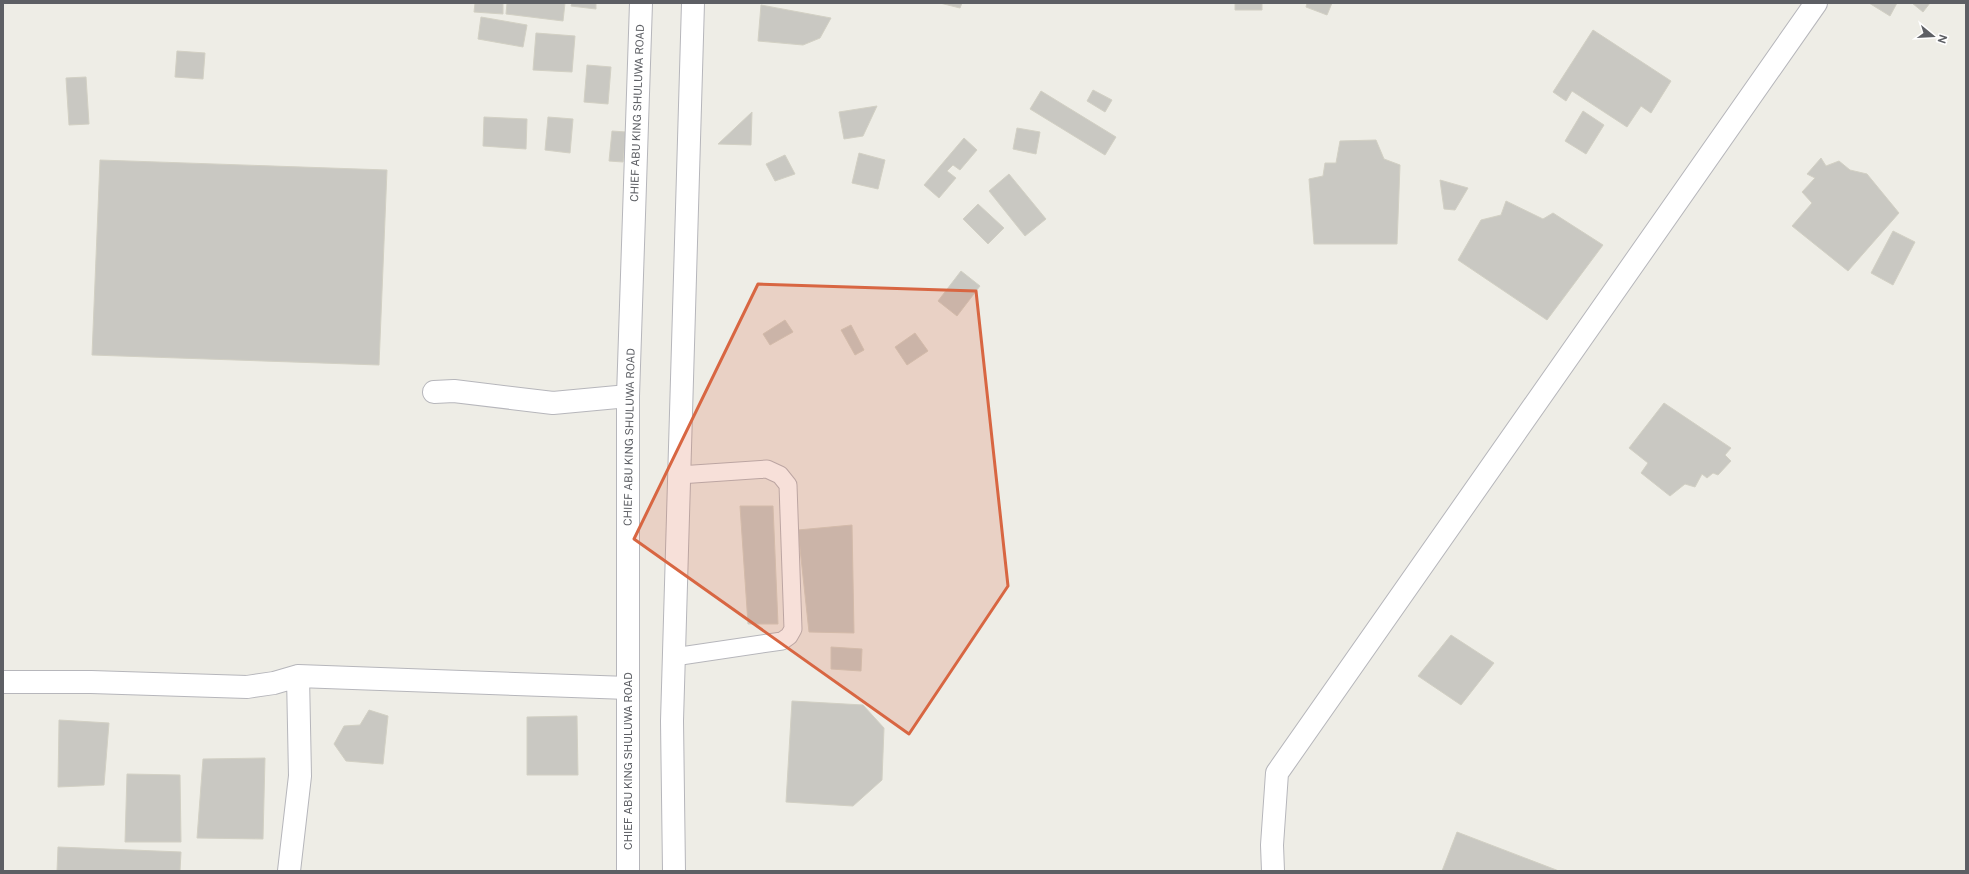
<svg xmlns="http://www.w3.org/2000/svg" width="1969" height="874" font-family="'Public Sans',sans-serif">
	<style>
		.building { fill: #c9c8c2; stroke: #d2d0c4 }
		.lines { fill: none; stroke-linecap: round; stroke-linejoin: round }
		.service-casing { stroke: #b6b6bb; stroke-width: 19 }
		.minor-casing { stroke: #b6b6bb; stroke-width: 24 }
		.tertiary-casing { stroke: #b6b6bb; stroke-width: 24 }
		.service { stroke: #fff; stroke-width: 17 }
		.minor { stroke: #fff; stroke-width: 22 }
		.tertiary { stroke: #fff; stroke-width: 22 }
		.marked { fill: #d86642; fill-opacity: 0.2; stroke: #d86642; stroke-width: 3; stroke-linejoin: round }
		.labels { text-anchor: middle; stroke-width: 3.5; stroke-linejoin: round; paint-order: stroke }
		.street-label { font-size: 11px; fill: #5d5f64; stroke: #fff }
	</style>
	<rect width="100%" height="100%" fill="#eeede6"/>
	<path class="building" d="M475,3H503V14L474,12Z
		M507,3H565L563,21L506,14Z
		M572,3H596V9L571,6Z
		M940,3H962L960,8Z
		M1235,3H1262V10H1235Z
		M1307,3H1332L1327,15L1306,7Z
		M1869,3H1897L1890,16Z
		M1912,3H1930L1923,12Z
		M761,5L831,18L820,38L803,45L758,41Z
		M481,17L527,25L523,47L478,39Z
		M1593,30L1671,81L1651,113L1641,106L1627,127L1572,91L1566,101L1553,92Z
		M536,33L575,36L572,72L533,70Z
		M177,51L205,53L203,79L175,77Z
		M587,65L611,67L608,104L584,102Z
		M86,77L89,124L69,125L66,78Z
		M1093,90L1112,100L1105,112L1087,101Z
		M1041,91L1116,137L1105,155L1030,109Z
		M877,106L863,136L844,139L839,112Z
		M1583,111L1604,125L1586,154L1565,141Z
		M752,112L751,145L718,144Z
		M484,117L527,119L526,149L483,146Z
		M548,117L573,119L570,153L545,150Z
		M1017,128L1040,132L1036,154L1013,149Z
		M612,131L626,132L623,162L609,161Z
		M964,138L977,150L960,170L953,165L947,171L956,178L939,198L924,185Z
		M1376,140L1384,159L1400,165L1397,244H1314L1309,179L1323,176L1325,163H1336L1340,141Z
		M859,153L885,160L878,189L852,183Z
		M785,155L795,174L775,181L766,164Z
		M1821,158L1826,166L1839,161L1850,170L1867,174L1899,213L1848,271L1792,226L1812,203L1802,192L1815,178L1807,174Z
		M100,160L387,170L379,365L92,355Z
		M1009,174L1046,219L1025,236L989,191Z
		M1440,180L1468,188L1455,210L1444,209Z
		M1506,201L1543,219L1553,213L1603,245L1547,320L1458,260L1481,220L1501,215Z
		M978,204L1004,228L988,244L963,219Z
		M1893,231L1915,242L1893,285L1871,273Z
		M961,271L980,286L957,316L938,301Z
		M785,320L793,332L770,345L763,334Z
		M851,325L864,350L855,355L841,330Z
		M915,333L928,351L907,365L895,347Z
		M1664,403L1731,448L1725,455L1731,461L1718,475L1713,473L1707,478L1702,474L1695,487L1685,484L1670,496L1641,473L1648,463L1629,448Z
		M740,506H773L778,624H748Z
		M852,525L854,633L809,632L798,530Z
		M1451,635L1494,663L1461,705L1418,676Z
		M831,647L862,649L861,671L831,669Z
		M792,701L863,705L884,728L882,780L853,806L786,802Z
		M369,710L388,716L383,764L346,761L334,744L344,726L360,725Z
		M577,716L578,775H527V717Z
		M59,720L109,723L104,785L58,787Z
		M265,758L263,839L197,838L203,759Z
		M127,774L180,775L181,842H125Z
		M1457,832L1559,871H1442Z
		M58,847L181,852L180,871H57Z"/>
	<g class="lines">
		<defs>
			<path id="service" d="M674,657L782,641L789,636L793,629L788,485L780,475L767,469L679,475"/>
			<path id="minor" d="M434,392L454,391L553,403L628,396
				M3,682H91L247,687L274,683L298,676L628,688
				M289,871L300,776L298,676
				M1273,871L1272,845L1277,773L1816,3"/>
			<path id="tertiary" d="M628,871V396L641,3
				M674,871L672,721L693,3"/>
		</defs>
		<use href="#service" class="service-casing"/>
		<use href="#minor" class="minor-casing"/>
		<use href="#tertiary" class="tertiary-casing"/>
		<use href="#service" class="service"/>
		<use href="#minor" class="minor"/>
		<use href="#tertiary" class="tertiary"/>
	</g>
	<path class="marked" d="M758,284L976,291L1008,586L909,734L634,539Z"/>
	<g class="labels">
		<g class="street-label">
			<text transform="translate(637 113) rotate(-88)" y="4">CHIEF ABU KING SHULUWA ROAD</text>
			<text transform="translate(629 437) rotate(-89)" y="4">CHIEF ABU KING SHULUWA ROAD</text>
			<text transform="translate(628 761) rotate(-90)" y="4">CHIEF ABU KING SHULUWA ROAD</text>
		</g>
	</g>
	<rect width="1969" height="874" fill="none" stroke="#5d5f64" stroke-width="8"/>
	<g transform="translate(1933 36) rotate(108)" stroke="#ffffff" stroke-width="3" paint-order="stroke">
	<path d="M0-3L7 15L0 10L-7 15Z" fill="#5d5f64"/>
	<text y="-6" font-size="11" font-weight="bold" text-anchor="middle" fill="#5d5f64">N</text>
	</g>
</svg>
